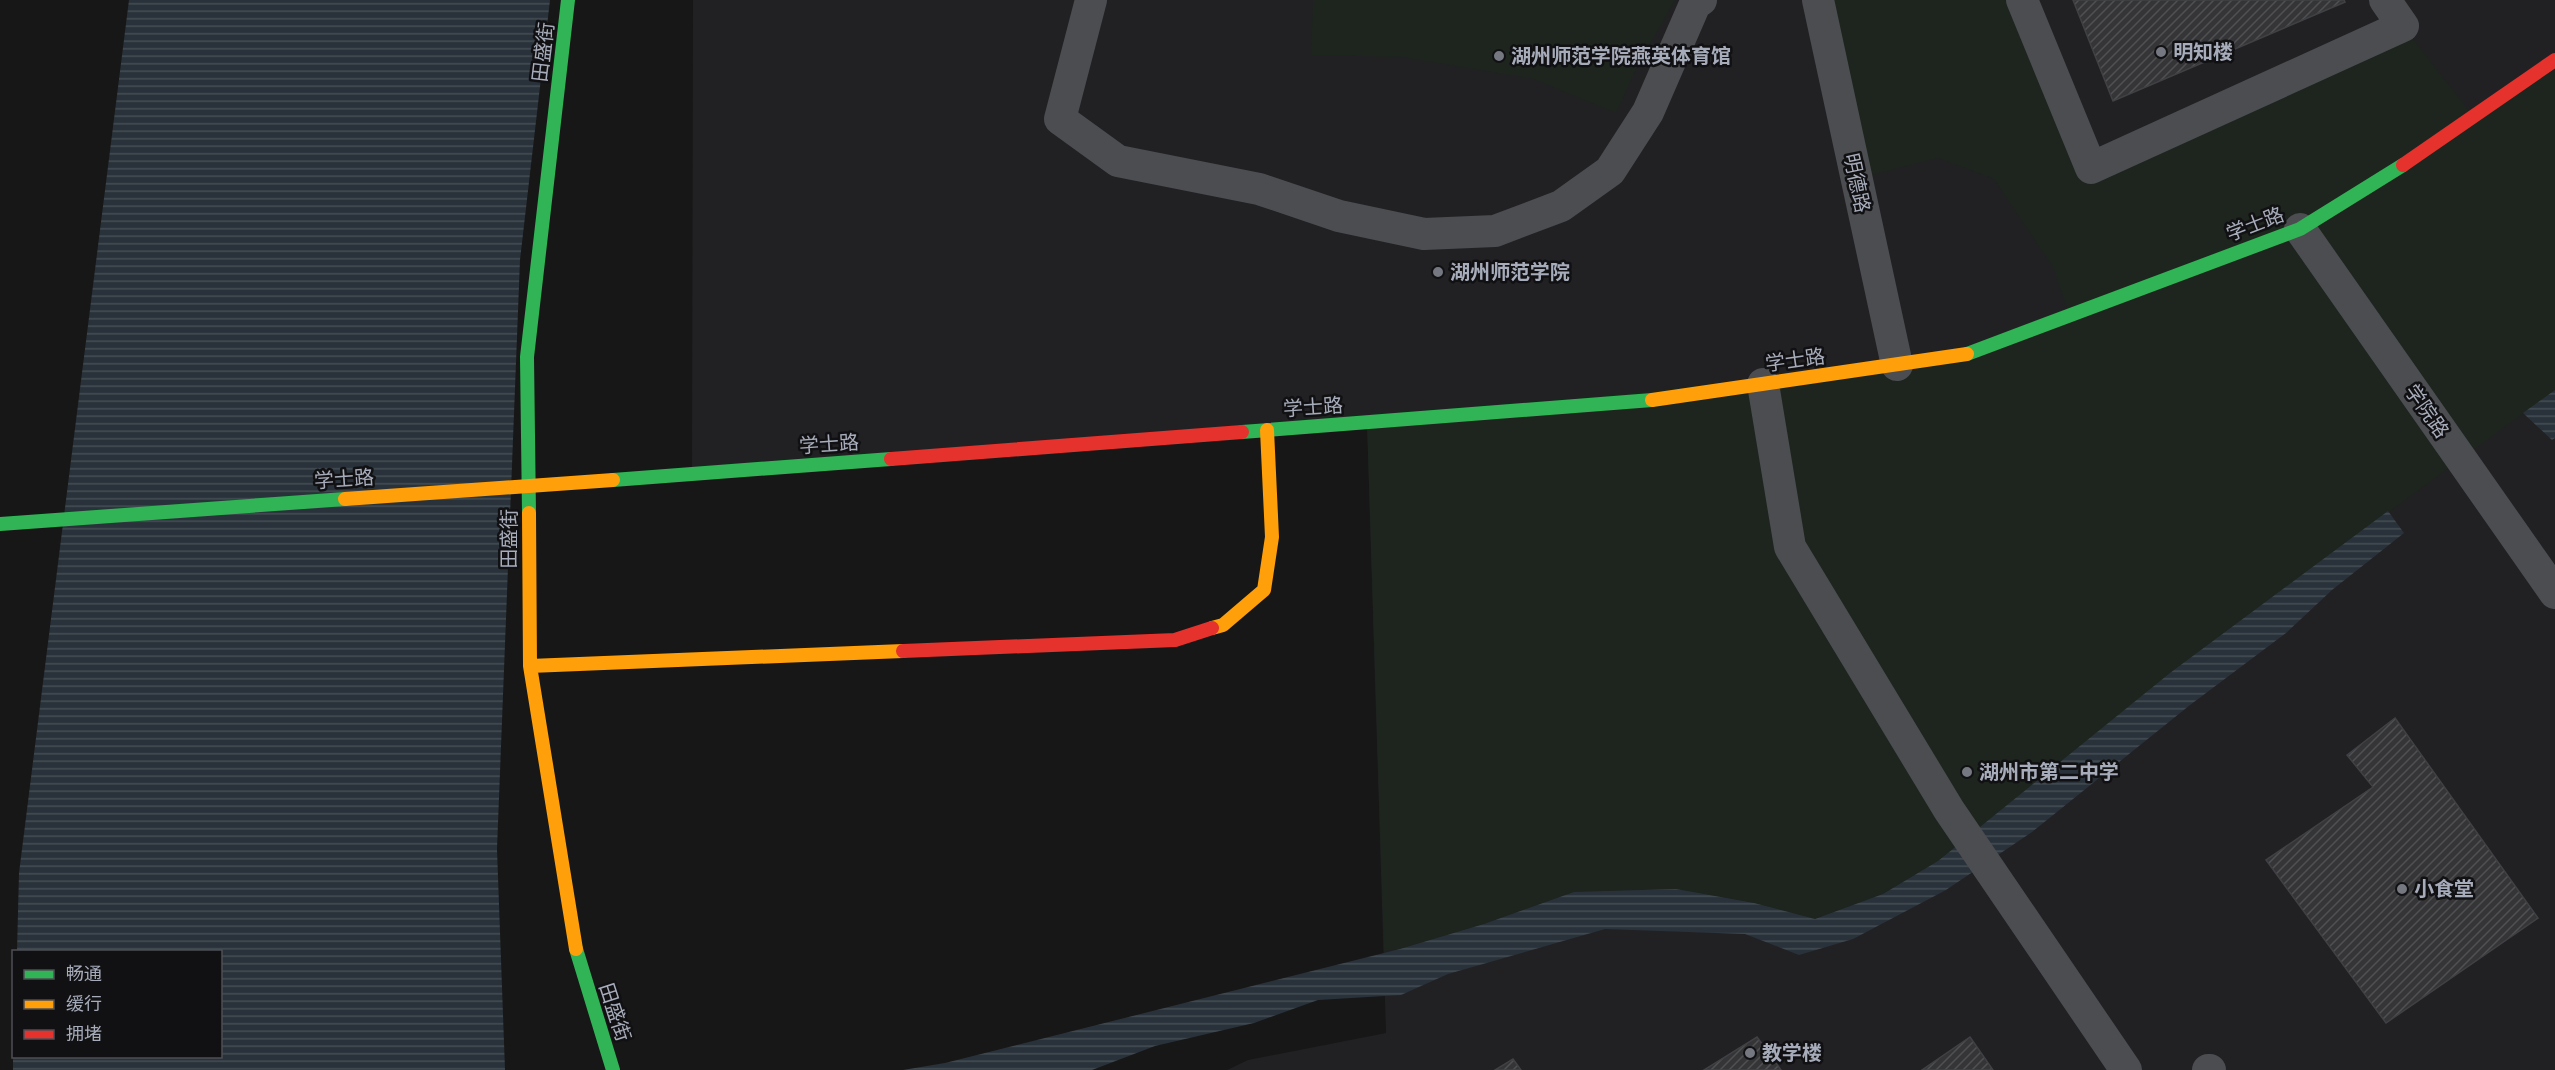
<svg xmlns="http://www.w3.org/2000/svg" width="2555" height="1070" font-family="'Space Grotesk','Noto Sans SC',sans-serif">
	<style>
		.built { fill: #212124 }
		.grass { fill: #1d251e }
		.water { fill: url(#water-rules) }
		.building { fill: url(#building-hatch); stroke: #404144; stroke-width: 1.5 }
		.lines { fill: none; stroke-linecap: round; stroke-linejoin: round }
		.street { stroke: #4b4d50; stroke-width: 32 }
		.fast { stroke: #30b455; stroke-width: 14 }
		.slow { stroke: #ff9f0a; stroke-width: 14 }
		.jam { stroke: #e5322d; stroke-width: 14 }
		.fast-bridge { stroke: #30b455; stroke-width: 14 }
		.slow-bridge { stroke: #ff9f0a; stroke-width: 14 }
		.poi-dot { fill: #757881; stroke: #111113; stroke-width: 2 }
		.labels { text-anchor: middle; stroke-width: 5; stroke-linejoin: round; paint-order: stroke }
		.street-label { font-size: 20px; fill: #a7acba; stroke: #111113 }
		.poi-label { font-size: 20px; font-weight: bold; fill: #a7acba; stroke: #111113; text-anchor: start }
	</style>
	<defs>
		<pattern id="water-rules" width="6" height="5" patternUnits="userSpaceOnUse" patternTransform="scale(1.5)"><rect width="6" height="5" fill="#29323a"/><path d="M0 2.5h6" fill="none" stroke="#454d54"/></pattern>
		<pattern id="building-hatch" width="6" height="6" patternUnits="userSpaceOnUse" patternTransform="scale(1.5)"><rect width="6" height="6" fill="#353537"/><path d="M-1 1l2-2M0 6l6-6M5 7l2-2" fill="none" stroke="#4f5052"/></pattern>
	</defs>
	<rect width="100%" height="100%" fill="#171717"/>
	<path class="built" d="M693,0H2555V1070H1227L1248,1060L1386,1033L1367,422L692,474Z"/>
	<path class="grass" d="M1313,0H1675L1638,65L1616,113L1533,79L1401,57L1311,55Z
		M1818,0H2022L2091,167L2403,26L2473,116L2555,63V390L2228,630L1938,861L1883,894L1815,919L1754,903L1676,889L1574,892L1484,924L1400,949L1384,951L1367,422L1962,356L2069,315L2053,267L1994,179L1938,158L1856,179Z"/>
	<path class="water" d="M129,0H550L520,260L497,849L505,1070H13V1055L220,1056V952L17,951L19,873Z
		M2555,390V438L2552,440L2523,413Z
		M2388,511L2404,533L2332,590L2286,633L2190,705L2032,832L1946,890L1853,939L1799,955L1745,934L1605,929L1448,974L1401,995L1318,1000L1254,1023L1155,1046L1092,1070H903L945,1063L1400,949L1484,924L1574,892L1676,889L1754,903L1815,919L1883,894L1938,861L2170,673Z"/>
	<path class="building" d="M2073,0H2344L2345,2L2113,101Z
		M2395,718L2538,918L2386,1023L2266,860L2373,787L2347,755Z
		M1757,1037L1781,1070H1704Z
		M1970,1037L1993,1070H1922Z
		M1513,1059L1521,1070H1495Z"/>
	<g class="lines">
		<path class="street" d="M1091,0L1060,119L1118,161L1259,189L1339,216L1424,234L1495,231L1561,206L1610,171L1648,112L1695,4L1701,0
			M1818,0L1897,365
			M2022,0L2091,168L2403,26L2385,0
			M2300,229L2555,593
			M1763,384L1790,547L1949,810L2126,1070
			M2208,1070H2210"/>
		<path class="fast" d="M1967,354L2300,229L2403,165
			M1242,432L1652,400
			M613,480L891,459
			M529,513L527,357L568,0
			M576,949L613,1070"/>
		<path class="slow" d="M1652,400L1967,354
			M529,513L530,666L576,949
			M1212,628L1223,625L1264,590L1272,537L1267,430
			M530,666L903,651"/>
		<path class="jam" d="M2403,165L2555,60
			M891,459L1242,432
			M903,651L1175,640L1212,628"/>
		<path class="fast-bridge" d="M0,524L345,499"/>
		<path class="slow-bridge" d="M345,499L613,480"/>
	</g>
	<g class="poi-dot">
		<circle cx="2161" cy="52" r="6"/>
		<circle cx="1499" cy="56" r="6"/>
		<circle cx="1438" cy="272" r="6"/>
		<circle cx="1967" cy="772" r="6"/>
		<circle cx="2402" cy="889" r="6"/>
		<circle cx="1750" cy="1053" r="6"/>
	</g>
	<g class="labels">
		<g class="street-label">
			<text transform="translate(543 52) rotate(-83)" y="7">田盛街</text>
			<text transform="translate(1857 183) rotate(78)" y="7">明德路</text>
			<text transform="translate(2255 224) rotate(-21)" y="7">学士路</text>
			<text transform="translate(1795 360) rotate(-8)" y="7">学士路</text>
			<text transform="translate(1313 407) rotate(-4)" y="7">学士路</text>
			<text transform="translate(2427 411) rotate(55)" y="7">学院路</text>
			<text transform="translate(829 444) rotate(-4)" y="7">学士路</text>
			<text transform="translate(344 479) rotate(-4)" y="7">学士路</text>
			<text transform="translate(509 539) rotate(-90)" y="7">田盛街</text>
			<text transform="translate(615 1012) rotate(72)" y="7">田盛街</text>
		</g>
		<g class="poi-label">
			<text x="2173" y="59">明知楼</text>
			<text x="1511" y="63">湖州师范学院燕英体育馆</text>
			<text x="1450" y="279">湖州师范学院</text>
			<text x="1979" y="779">湖州市第二中学</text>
			<text x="2414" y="896">小食堂</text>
			<text x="1762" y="1060">教学楼</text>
		</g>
	</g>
	<rect x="12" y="950" width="210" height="108" fill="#111113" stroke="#4d4f56" stroke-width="1.5"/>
	<rect x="24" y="970" width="30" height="9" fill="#30b455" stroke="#4d4f56" stroke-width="1.5"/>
	<text x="66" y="980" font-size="18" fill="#a7acba">畅通</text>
	<rect x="24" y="1000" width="30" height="9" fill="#ff9f0a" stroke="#4d4f56" stroke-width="1.5"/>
	<text x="66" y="1010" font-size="18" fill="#a7acba">缓行</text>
	<rect x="24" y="1030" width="30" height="9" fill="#e5322d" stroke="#4d4f56" stroke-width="1.5"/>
	<text x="66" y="1040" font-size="18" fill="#a7acba">拥堵</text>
</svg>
